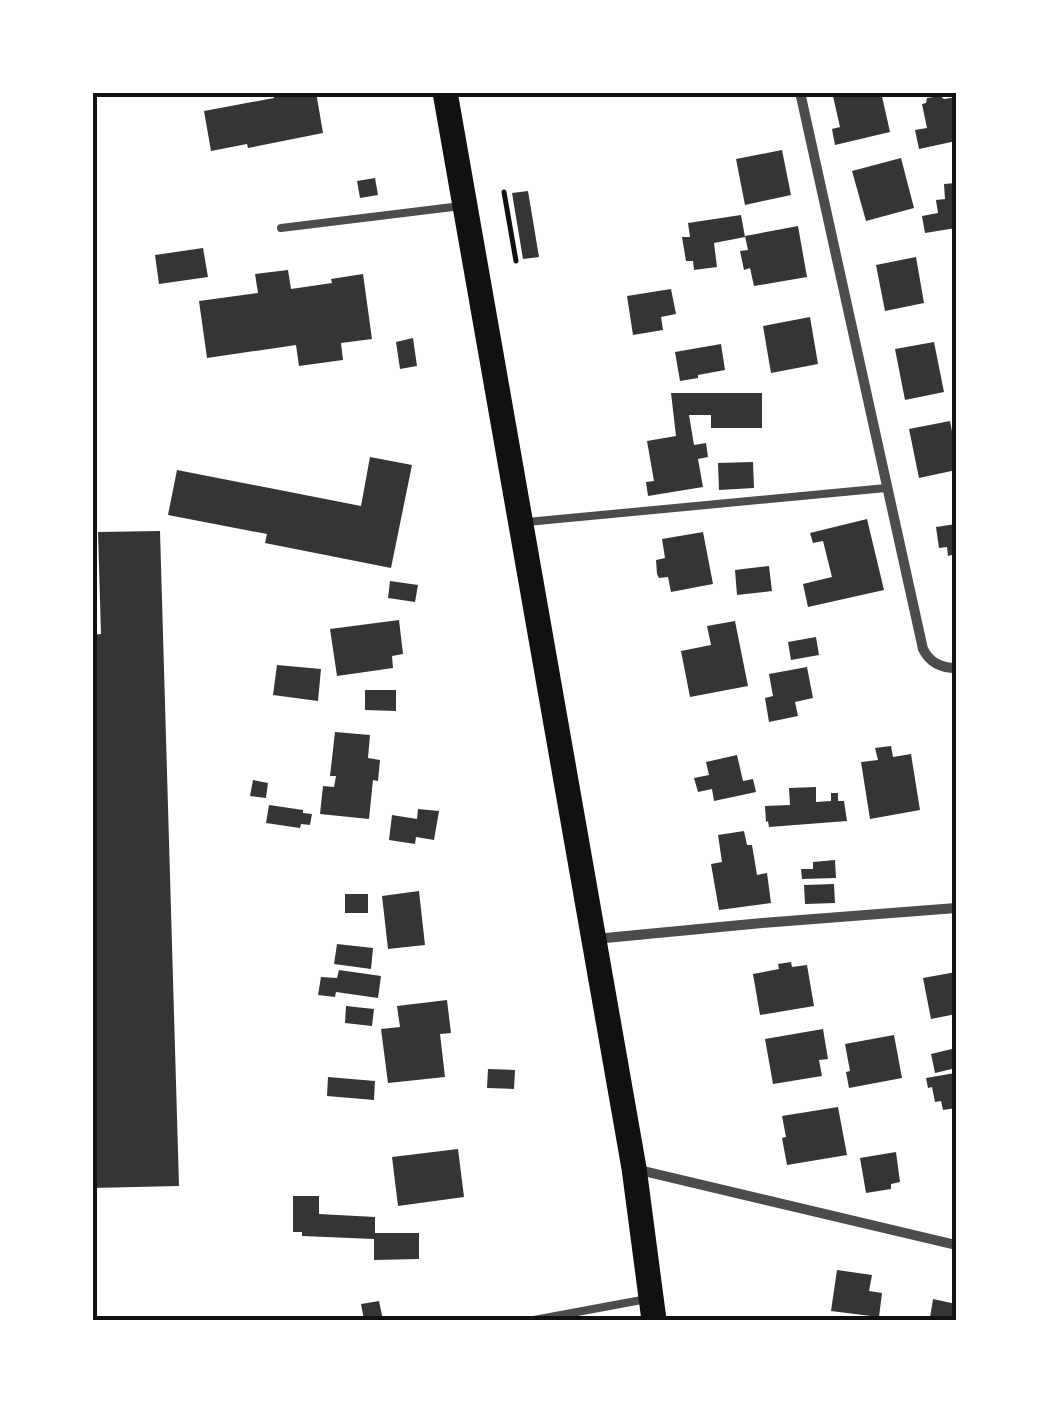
<svg xmlns="http://www.w3.org/2000/svg" width="1049" height="1413" font-family="Overpass,sans-serif">
	<style>
		.building { fill: #353535 }
		.lines { fill: none; stroke-linecap: round; stroke-linejoin: round }
		.path { stroke: #111; stroke-width: 5 }
		.service { stroke: #4c4c4c; stroke-width: 8 }
		.minor { stroke: #4c4c4c; stroke-width: 10 }
		.primary { stroke: #111; stroke-width: 25 }
		.neatline { fill: none; stroke: #111; stroke-width: 4 }
	</style>
	<rect width="100%" height="100%" fill="#fff"/>
	<path class="building" d="M273,92H316L323,133L248,148L247,144L211,151L204,111L274,98Z
		M832,92H881L890,132L835,145L832,129L840,127Z
		M940,96L944,99L956,97V122L953,123L956,141L919,149L915,130L927,128L922,104L926,103L927,98Z
		M782,150L791,195L745,205L736,159Z
		M901,158L914,208L866,221L852,171Z
		M375,178L378,195L360,198L357,181Z
		M956,183V228L925,233L922,216L938,213L936,200L945,199L944,184Z
		M528,191L539,257L523,259L512,193Z
		M741,215L745,237L714,243L717,267L694,270L693,261H686L682,237H690L688,223Z
		M798,226L807,277L754,286L750,268L744,270L740,251L748,250L745,236Z
		M203,248L208,277L159,284L155,255Z
		M916,257L924,303L885,311L876,265Z
		M288,270L291,289L332,283L331,279L363,274L372,339L341,343L343,360L299,366L296,345L207,358L199,301L258,293L255,274Z
		M671,289L676,314L661,317L663,330L633,335L627,296Z
		M810,317L818,364L771,373L763,326Z
		M413,338L417,366L400,369L396,342Z
		M934,342L944,392L905,400L895,349Z
		M721,344L725,370L698,375V378L680,381L675,352Z
		M671,393H762V428H711V415H689L694,445L706,443L708,457L698,459L703,487L648,496L646,482L654,481L647,441L676,436Z
		M950,421L956,452V470L919,478L909,429Z
		M370,457L412,465L391,568L265,543L267,534L168,515L177,470L361,506Z
		M753,462L754,488L719,490L718,463Z
		M867,519L884,590L808,607L803,584L832,577L823,541L813,543L810,533Z
		M956,524V554L948,556L947,547L939,548L936,527Z
		M160,531L179,1186L92,1188V635L101,634L98,532Z
		M703,532L713,584L671,592L668,577L659,578L657,574L656,560L665,558L662,539Z
		M769,566L772,591L737,595L735,570Z
		M390,581L418,585L415,602L388,598Z
		M399,620L403,654L392,656L393,668L337,676L330,629Z
		M735,621L748,686L690,697L681,651L711,645L707,626Z
		M816,637L819,655L791,660L788,642Z
		M277,665L321,669L318,701L273,695Z
		M807,667L813,698L795,702L798,716L769,722L765,698L773,696L769,674Z
		M365,690H396V711L365,710Z
		M335,732L370,735L368,758L380,760L378,781L373,780L369,819L320,814L323,786L334,787L336,776H330Z
		M891,746L893,757L911,754L920,810L870,819L861,762L878,760L875,748Z
		M737,755L743,781L753,779L756,792L714,801L712,789L698,792L694,778L709,775L706,762Z
		M253,780L268,783L266,798L250,796Z
		M816,787V802L831,801V793H838V801H844L847,821L769,827L768,821L766,822L765,806L790,805L789,788Z
		M269,805L303,810V813L312,814L310,825L301,824L300,828L266,823Z
		M418,809L439,811L434,840L416,837L415,844L389,840L392,815L417,819Z
		M744,831L747,845H752L757,875L767,873L771,903L719,910L711,864L722,862L718,835Z
		M835,860L836,878L802,879L801,869H813V862Z
		M834,884L835,903L805,904L804,885Z
		M419,891L425,945L388,949L382,896Z
		M345,894H368V913H345Z
		M337,944L373,948L371,969L334,964Z
		M791,962L792,967L807,965L814,1006L760,1015L753,974L779,969L778,964Z
		M339,970L381,976L378,998L336,992L335,997L318,995L321,977L337,978Z
		M956,972V1014L931,1019L923,978Z
		M447,1000L451,1033L440,1034L445,1077L388,1083L381,1029L400,1027L397,1006Z
		M346,1006L374,1009L372,1026L345,1023Z
		M823,1029L828,1059L819,1060L822,1076L773,1084L765,1039Z
		M894,1035L902,1078L849,1088L846,1072L850,1071L845,1044Z
		M956,1048V1068L935,1073L931,1054Z
		M488,1069L515,1070L514,1089L487,1088Z
		M955,1073L956,1108L943,1110L941,1101L935,1102L932,1087L928,1088L926,1078Z
		M328,1077L375,1081L374,1100L327,1096Z
		M838,1107L847,1155L787,1165L782,1138L786,1137L782,1116Z
		M458,1149L464,1197L398,1206L392,1157Z
		M896,1152L900,1182L891,1184V1189L866,1193L860,1158Z
		M293,1196H319V1214L375,1217V1233H419V1259L374,1260V1239L302,1236V1232H293Z
		M837,1270L872,1275L869,1291L882,1293L879,1317L831,1311Z
		M933,1299L956,1304V1320L930,1318Z
		M379,1301L383,1320H364L361,1304Z"/>
	<g class="lines">
		<path class="path" d="M504,192L516,261"/>
		<path class="service" d="M281,228L461,206
			M527,522L886,488
			M534,1320L647,1299"/>
		<path class="minor" d="M800,92L923,649C930,663 941,668 956,668
			M595,939L762,923L956,908
			M635,1169L956,1245"/>
		<path class="primary" d="M445,92L634,1168L654,1320"/>
	</g>
	<rect width="1049" height="1413" fill="none" stroke="#ffffff" stroke-width="190"/>
	<rect x="95" y="95" width="859" height="1223" class="neatline"/>
</svg>
